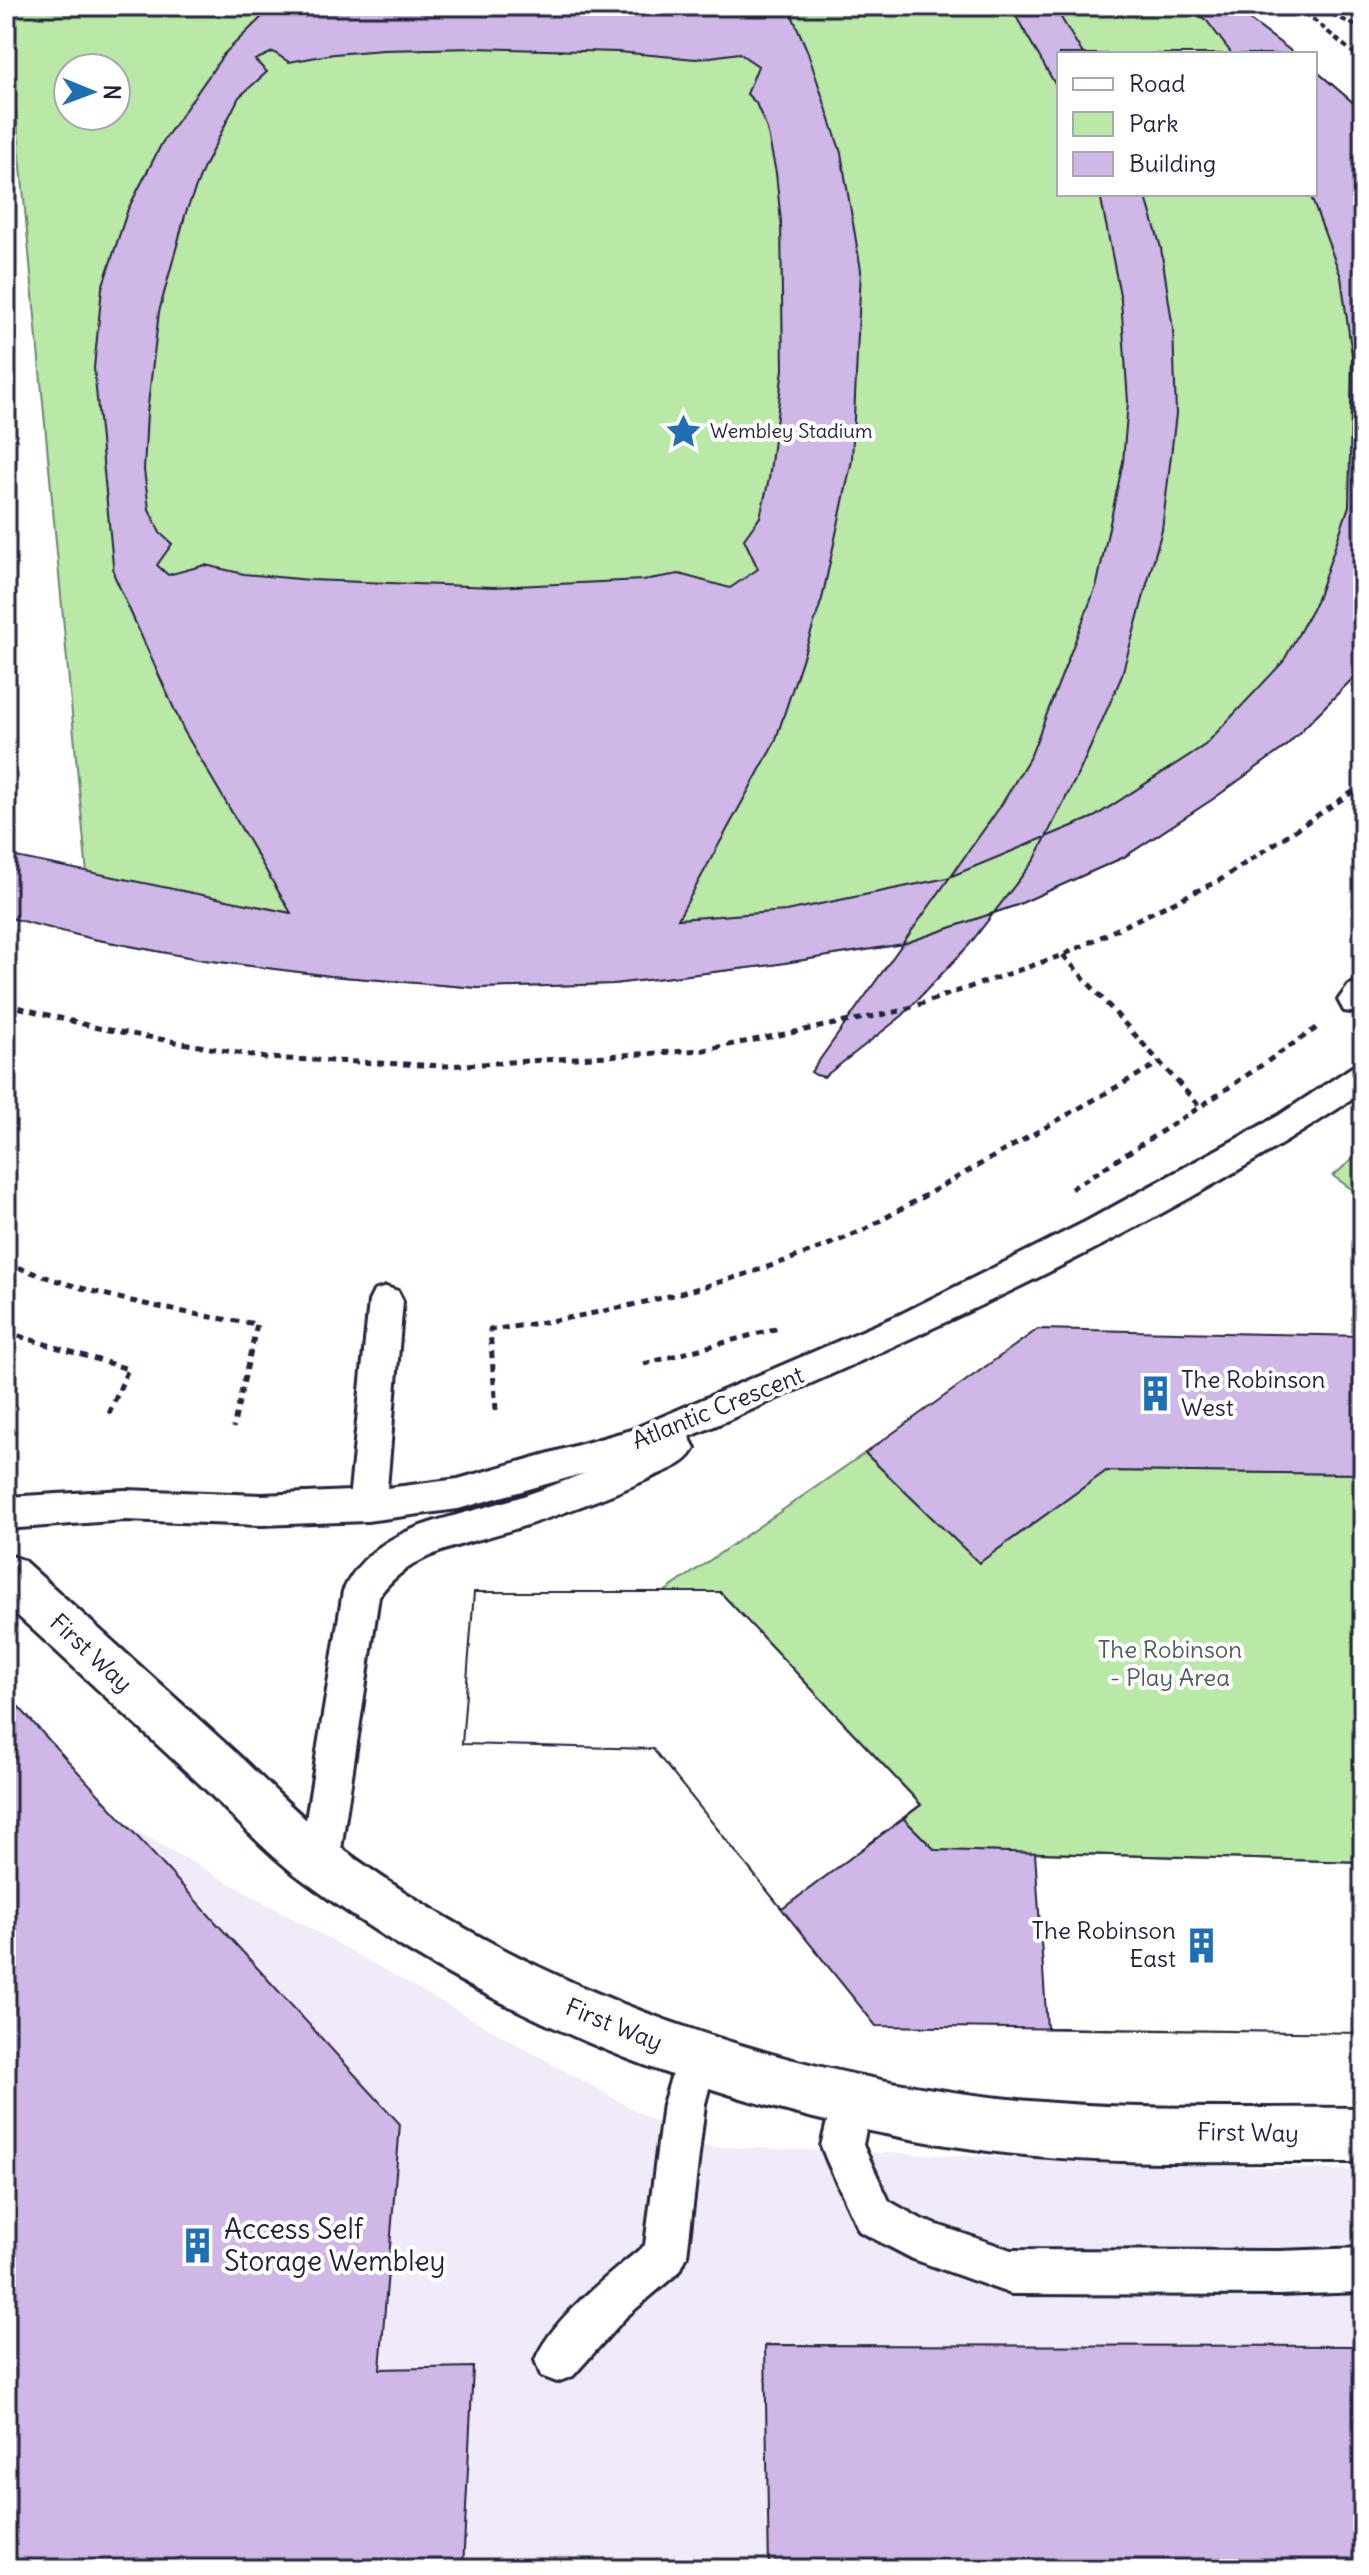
<svg xmlns="http://www.w3.org/2000/svg" width="1369" height="2575" font-family="Delius,sans-serif">
	<style>
		.built { fill: #f1eaf8 }
		.green { fill: #b9e8a7; stroke: #6e8571; stroke-width: 2; fill-rule: evenodd }
		.building { fill: #cfb8e7; stroke: #22223b; stroke-width: 2; fill-rule: evenodd }
		.lines { fill: none; stroke-linecap: round; stroke-linejoin: round }
		.lane-casing { stroke: #22223b; stroke-width: 6 }
		.street-casing { stroke: #22223b; stroke-width: 6 }
		.secondary-casing { stroke: #22223b; stroke-width: 6 }
		.path-far1 { stroke: #22223b; stroke-width: 4; stroke-dasharray: 6 4; stroke-linecap: butt }
		.path { stroke: #22223b; stroke-width: 5; stroke-dasharray: 7 6; stroke-linecap: butt }
		.lane { fill: #fff; fill-rule: evenodd }
		.street { fill: #fff; fill-rule: evenodd }
		.secondary { fill: #fff; fill-rule: evenodd }
		.labels { text-anchor: middle; stroke-width: 8; stroke-linejoin: round; paint-order: stroke }
		.far-poi-label { font-size: 20px; fill: #22223b; stroke: #fff; text-anchor: start }
		.poi-label { font-size: 24px; fill: #22223b; stroke: #fff; text-anchor: start }
		.street-label { font-size: 24px; fill: #22223b; stroke: #fff }
		.park-label { font-size: 24px; fill: #4f5d5b; stroke: #fff }
		.near-poi-label { font-size: 28px; fill: #22223b; stroke: #fff; text-anchor: start }
	</style>
	<rect width="100%" height="100%" fill="#fff"/>
	<filter id="ink" filterUnits="userSpaceOnUse"><feTurbulence type="fractalNoise" baseFrequency=".0125" numOctaves="2"/><feDisplacementMap in="SourceGraphic" scale="16" xChannelSelector="R" yChannelSelector="G"/><feConvolveMatrix kernelMatrix="1 2 1 2 8 2 1 2 1" color-interpolation-filters="sRGB"/></filter>
	<g filter="url(#ink)">
		<path class="built" d="M6,1758L699,2146L1363,2171V2569H6Z"/>
		<path class="green" d="M6,6H1231L1295,54H1059V194H1315V70L1363,111V668L1285,747L1213,799L1124,857L1017,905L903,944L772,965L613,984L478,988L331,976L204,960L93,939ZM68,68H116V116H68Z
			M1363,1150V1197L1333,1176Z
			M865,1453L979,1563L1106,1471L1363,1474V1862L935,1850L903,1818L921,1804L720,1592H664Z"/>
		<path class="building" d="M6,6H1231L1295,54H1059V194H1315V70L1363,111V668L1285,747L1213,799L1124,857L1017,905L903,944L772,965L613,984L478,988L331,976L204,960L93,939L6,917ZM475,48L618,52L696,59L739,53L758,66L747,94L756,103L767,129L776,173L781,222L783,369L769,479L760,517L744,539L758,569L730,588L679,574L643,580L494,587L310,580L244,574L205,565L168,575L157,565L172,544L160,533L149,509L144,470L147,413L159,312L186,212L204,167L239,97L267,72L255,60L273,52L289,62L334,54L383,50ZM68,68H116V116H68Z
			M6,6H273L224,54L162,143L128,209L102,288L94,368L114,575L184,731L291,913L6,855ZM68,68H116V116H68Z
			M788,6H1186L1207,21L1232,54H1059V194H1310L1341,277L1352,355L1349,506L1316,602L1283,662L1205,745L1094,817L947,878L786,911L678,919L775,742L822,599L852,460L861,270L841,153L807,50Z
			M1010,6H1054L1083,54H1059V91Z
			M1100,194H1145L1161,248L1173,329L1176,414L1162,530L1121,678L1082,766L1035,859L969,945L902,1016L824,1077L816,1075L811,1072L1000,807L1031,755L1097,584L1123,462L1128,402L1121,300Z
			M1038,1329L1363,1336V1474L1106,1471L979,1563L865,1453Z
			M474,1592H720L921,1805L903,1818L935,1850L1363,1862V2033L876,2026L653,1749L462,1744Z
			M474,1592H720L921,1805L782,1909L653,1749L462,1744Z
			M6,1693L400,2124L380,2369L473,2367L463,2569H6Z
			M1035,1853L1363,1862V2033L1047,2028Z
			M765,2345L1363,2346V2569H769Z"/>
		<g class="lines">
			<defs>
				<path id="lane" d="M1363,1064V1092C1153,1233 920,1336 689,1437L695,1448C687,1465 667,1470 650,1478C610,1496 567,1512 524,1526C472,1544 413,1548 379,1596L339,1863L333,1876L319,1881L305,1876L299,1863L343,1591C370,1533 429,1523 486,1507C520,1498 553,1486 585,1473L458,1509L367,1521L262,1525L125,1520L6,1529V1497L125,1490L262,1495L350,1491L369,1301L374,1291L386,1287L398,1291L403,1301L387,1488L458,1479L631,1430L899,1315L1087,1221L1278,1116L1352,1067Z
					M696,2038L711,2044L717,2058L705,2104L687,2256L680,2271L626,2317L573,2376L557,2382L541,2376L535,2360C553,2317 609,2275 645,2245L663,2104L681,2044Z
					M851,2079L866,2085L872,2100L863,2145L889,2201L923,2220L1011,2250L1279,2251L1363,2248V2292L1279,2295L1011,2294L913,2259L859,2231L827,2161L821,2146L836,2085Z"/>
				<path id="street" d="M1363,981V1014L1344,1011L1338,1000L1349,985Z"/>
				<path id="secondary" d="M6,1554L23,1560C94,1624 165,1689 236,1753C269,1784 300,1817 337,1845C535,1993 785,2079 1030,2101C1141,2111 1252,2107 1363,2108V2162C1238,2161 1112,2167 988,2151C745,2120 501,2027 304,1881C267,1854 236,1819 203,1787C137,1726 72,1665 6,1605Z"/>
			</defs>
			<use href="#lane" class="lane-casing"/>
			<use href="#street" class="street-casing"/>
			<use href="#secondary" class="secondary-casing"/>
			<path class="path-far1" d="M1297,6L1363,61
				M1314,6L1363,29"/>
			<path class="path" d="M1063,955L1200,1107L1318,1027
				M6,1004L98,1028L266,1058L447,1066L704,1050L900,1011L1063,955L1220,880L1363,785
				M1071,1189L1200,1107
				M6,1263C88,1294 171,1312 257,1324L233,1428
				M6,1332L128,1369L109,1414
				M644,1364L782,1327
				M496,1410L490,1330C620,1313 743,1282 864,1230L1159,1063"/>
			<use href="#lane" class="lane"/>
			<use href="#street" class="street"/>
			<use href="#secondary" class="secondary"/>
		</g>
	</g>
	<defs>
		<symbol id="sight-bare" viewBox="-9 -9 18 18"><path d="M0-6L1.8-2.2L6-1.7L2.9 1.2L3.7 5.4L0 3.3L-3.7 5.4L-2.9 1.2L-6-1.7L-1.8-2.2Z" fill="#1f6fb2" stroke="#fff" stroke-width="2.5" paint-order="stroke"/></symbol>
		<symbol id="building-bare" viewBox="-9 -9 18 18"><path d="M-4-6H4V6H1V3H-1V6H-4ZM-2.5-4.3h1.7v1.8h-1.7ZM.8-4.3h1.7v1.8H.8ZM-2.5-1h1.7V.8h-1.7ZM.8-1h1.7V.8H.8Z" fill="#1f6fb2" stroke="#fff" stroke-width="2.5" paint-order="stroke"/></symbol>
	</defs>
	<g fill-rule="evenodd">
		<use href="#sight-bare" x="658" y="406" width="51" height="51"/>
		<use href="#building-bare" x="1130" y="1368" width="51" height="51"/>
		<use href="#building-bare" x="1176" y="1920" width="51" height="51"/>
		<use href="#building-bare" x="172" y="2220" width="51" height="51"/>
	</g>
	<g class="labels">
		<g class="far-poi-label">
			<text x="710" y="438">Wembley Stadium</text>
		</g>
		<g class="poi-label">
			<text x="1181" y="1388">The Robinson<tspan x="1181" dy="28">West</tspan></text>
			<text x="1176" y="1939" text-anchor="end">The Robinson<tspan x="1176" dy="28">East</tspan></text>
		</g>
		<g class="street-label">
			<text transform="translate(718 1408) rotate(-22)" y="8">Atlantic Crescent</text>
			<text transform="translate(91 1653) rotate(43)" y="8">First Way</text>
			<text transform="translate(614 2025) rotate(22)" y="8">First Way</text>
			<text transform="translate(1248 2133) rotate(1)" y="8">First Way</text>
		</g>
		<g class="park-label">
			<text x="1170" y="1658">The Robinson<tspan x="1170" dy="28">- Play Area</tspan></text>
		</g>
		<g class="near-poi-label">
			<text x="224" y="2239">Access Self<tspan x="224" dy="32">Storage Wembley</tspan></text>
		</g>
	</g>
	<rect width="1369" height="2575" fill="none" stroke="#fff" stroke-width="32"/>
	<rect x="16" y="16" width="1337" height="2543" fill="none" stroke="#22223b" stroke-width="3" filter="url(#ink)"/>
	<rect x="1057" y="52" width="260" height="144" fill="#ffffff" stroke="#a7a7b1" stroke-width="2"/>
	<rect x="1073" y="78" width="40" height="12" fill="#ffffff" stroke="#a7a7b1" stroke-width="2"/>
	<text x="1129" y="92" font-size="24" fill="#22223b">Road</text>
	<rect x="1073" y="112" width="40" height="24" fill="#b9e8a7" stroke="#a7a7b1" stroke-width="2"/>
	<text x="1129" y="132" font-size="24" fill="#22223b">Park</text>
	<rect x="1073" y="152" width="40" height="24" fill="#cfb8e7" stroke="#a7a7b1" stroke-width="2"/>
	<text x="1129" y="172" font-size="24" fill="#22223b">Building</text>
	<g transform="translate(92 92) rotate(91)"><circle r="38" fill="#ffffff" stroke="#a7a7b1" stroke-width="2"/>
	<path d="M0-6L14 30L0 20L-14 30Z" fill="#1f6fb2"/>
	<text y="-12" font-size="22" font-weight="bold" text-anchor="middle" fill="#22223b">N</text>
	</g>
</svg>
